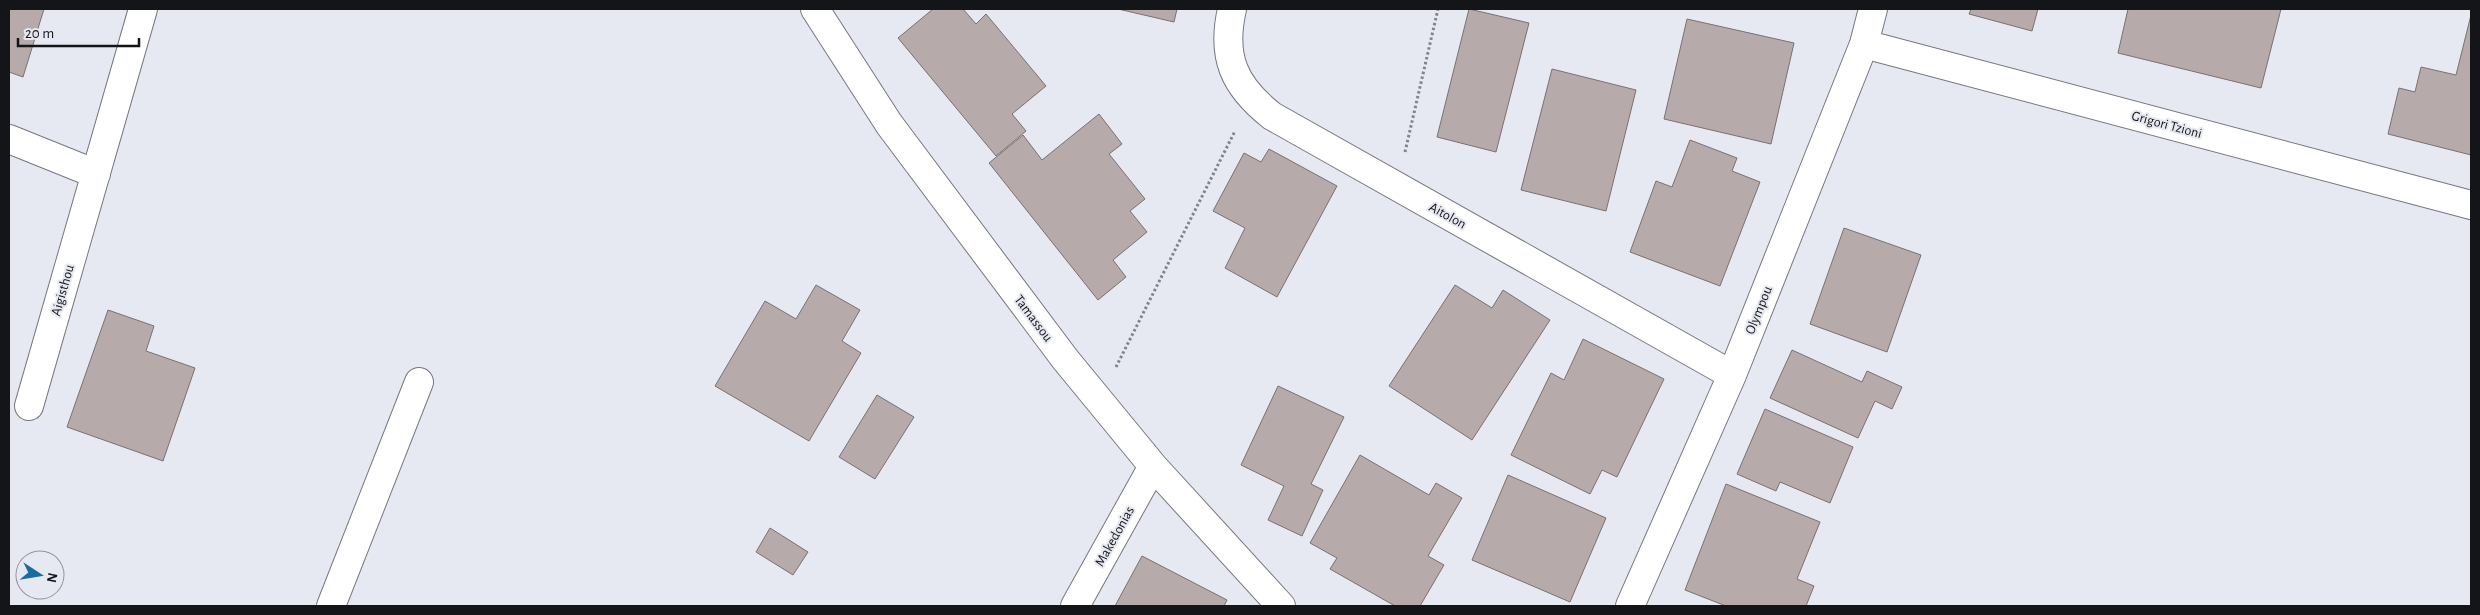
<svg xmlns="http://www.w3.org/2000/svg" width="2480" height="615" font-family="'Alegreya Sans',sans-serif">
	<style>
		.building { fill: #b6abaa; stroke: #7a706f }
		.lines { fill: none; stroke-linecap: round; stroke-linejoin: round }
		.street-casing { stroke: #76777f; stroke-width: 30 }
		.path { stroke: #818389; stroke-width: 3; stroke-dasharray: 2.5 2.5; stroke-linecap: butt }
		.street { stroke: #fff; stroke-width: 28 }
		.labels { text-anchor: middle; stroke-width: 4; stroke-linejoin: round; paint-order: stroke }
		.street-label { font-size: 14px; fill: #141518; stroke: #e7e9f2 }
	</style>
	<rect width="100%" height="100%" fill="#e7e9f2"/>
	<path class="building" d="M9,9H44L23,77L9,72Z
		M933,9H963L976,24L986,14L1046,86L1012,114L1026,131L996,156L898,38Z
		M1118,9H1177L1174,22Z
		M1469,9L1529,23L1496,152L1437,137Z
		M1971,9H2038L2032,31L1969,14Z
		M2128,9H2281L2261,88L2118,53Z
		M2471,15V155L2388,134L2399,88L2415,92L2421,67L2456,75Z
		M1687,19L1794,43L1771,144L1664,119Z
		M1552,69L1636,90L1606,211L1521,190Z
		M1099,114L1122,144L1109,154L1145,199L1130,211L1147,232L1113,260L1126,277L1098,300L989,163L1023,135L1042,160Z
		M1690,140L1737,158L1732,171L1760,182L1720,286L1630,252L1656,181L1672,187Z
		M1269,149L1337,186L1277,297L1225,268L1245,228L1213,211L1244,153L1261,162Z
		M1844,228L1921,255L1887,352L1810,324Z
		M816,285L860,310L842,341L861,353L809,441L715,386L765,301L796,319Z
		M1455,285L1492,308L1503,290L1550,320L1472,440L1389,386Z
		M108,310L154,326L146,351L195,368L163,461L67,427Z
		M1583,339L1664,379L1617,477L1602,470L1590,494L1511,455L1551,373L1564,380Z
		M1792,350L1862,382L1867,371L1902,387L1892,409L1875,401L1858,438L1770,398Z
		M1278,386L1344,417L1311,484L1323,490L1302,536L1268,520L1284,486L1241,465Z
		M877,395L914,417L875,479L839,457Z
		M1765,409L1853,447L1830,503L1780,482L1776,491L1737,474Z
		M1360,455L1429,495L1436,483L1462,498L1428,556L1444,565L1420,606H1395L1330,569L1337,558L1310,543Z
		M1508,475L1606,518L1570,602L1472,560Z
		M1726,484L1820,522L1797,579L1814,586L1806,606H1726L1685,590Z
		M770,528L808,552L793,575L756,552Z
		M1142,556L1227,600L1224,606H1115Z"/>
	<g class="lines">
		<defs>
			<path id="street" d="M815,9L889,124L1065,359L1153,466L1281,606
				M1232,9C1221,57 1234,86 1272,116L1732,375
				M1864,44L2471,205
				M9,139L96,174
				M29,406L143,9
				M331,606L419,382
				M1075,606L1153,466
				M1630,606L1732,375L1864,44L1873,9"/>
		</defs>
		<use href="#street" class="street-casing"/>
		<path class="path" d="M1405,152L1438,9
			M1116,367L1235,131"/>
		<use href="#street" class="street"/>
	</g>
	<g class="labels">
		<g class="street-label">
			<text transform="translate(2167 124) rotate(15)" y="5">Grigori Tzioni</text>
			<text transform="translate(1448 215) rotate(29)" y="5">Aitolon</text>
			<text transform="translate(62 290) rotate(-74)" y="5">Aigisthou</text>
			<text transform="translate(1758 310) rotate(-68)" y="5">Olympou</text>
			<text transform="translate(1034 318) rotate(53)" y="5">Tamassou</text>
			<text transform="translate(1114 536) rotate(-61)" y="5">Makedonias</text>
		</g>
	</g>
	<rect width="2480" height="615" fill="none" stroke="#141518" stroke-width="20"/>
	<g transform="translate(40 575) rotate(102)"><circle r="24" fill="#e7e9f2" stroke="#93949b"/>
	<path d="M0-4L9 19L0 12L-9 19Z" fill="#186e9e"/>
	<text y="-8" font-size="14" font-weight="bold" text-anchor="middle" fill="#141518">N</text>
	</g>
	<path d="M18 38v8h121v-8" fill="none" stroke="#141518" stroke-width="2.5"/>
	<text x="25" y="38" font-size="15" fill="#141518" stroke="#e7e9f2" stroke-width="4" paint-order="stroke">20 m</text>
</svg>
